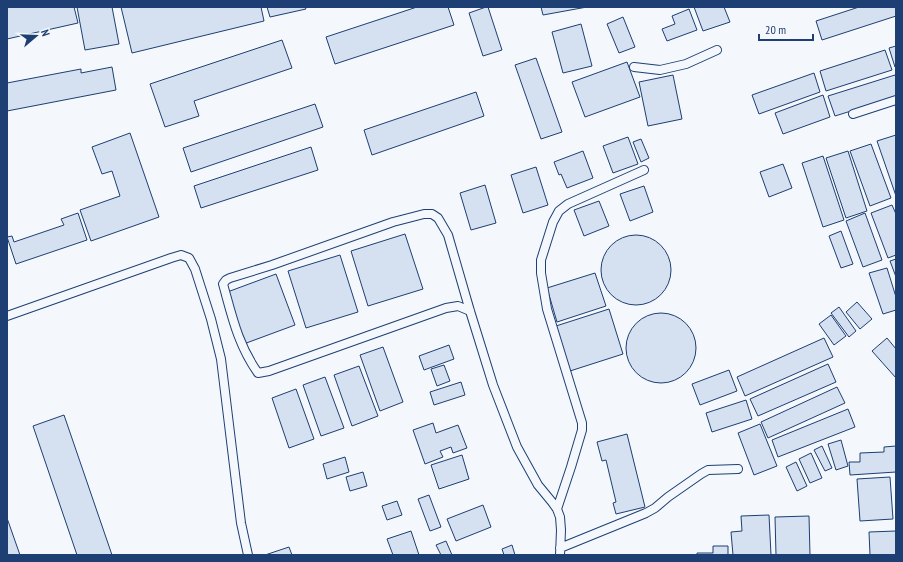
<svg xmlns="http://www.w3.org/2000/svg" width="903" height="562" font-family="'PT Sans Narrow',sans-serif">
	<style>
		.building { fill: #d5e0f0; stroke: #1d3f73 }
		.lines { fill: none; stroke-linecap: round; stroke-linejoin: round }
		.service-casing { stroke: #1d3f73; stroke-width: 10 }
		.service { stroke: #f4f7fb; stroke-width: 8 }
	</style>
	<rect width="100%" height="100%" fill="#f4f7fb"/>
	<path class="building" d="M7,7H74L78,23L7,39Z
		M77,7H112L119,44L85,50Z
		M121,7H261L264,21L132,53Z
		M267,7H305L306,9L270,17Z
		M417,7H448L454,25L335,64L326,37Z
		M486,7H488L502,50L483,56L469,13Z
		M541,7H587L543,15Z
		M694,7H724L730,22L703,31Z
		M859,7H896V16L822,40L816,21Z
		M689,9L697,30L667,41L662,29L675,24L672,16Z
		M623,17L635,47L619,53L607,24Z
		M581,24L592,66L563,73L552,32Z
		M282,40L292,68L194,101L199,116L165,127L150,84Z
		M896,46V66L895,67L889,48Z
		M885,50L892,70L826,91L820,71Z
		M536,58L562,132L541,139L515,65Z
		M627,62L640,97L585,117L572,82Z
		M112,67L116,90L7,111V83L81,69V73Z
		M814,73L820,92L759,114L752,95Z
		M673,75L682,119L648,126L639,82Z
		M895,75L896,78V97L835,116L828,96Z
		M476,92L484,116L372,155L364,130Z
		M823,95L830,117L783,134L775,113Z
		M315,104L323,127L191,172L183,148Z
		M130,133L159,217L91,241L80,210L120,196L112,171L102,174L92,147Z
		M896,135V196L877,141Z
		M628,137L638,164L613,173L603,146Z
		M641,139L649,158L641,162L633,142Z
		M871,144L891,198L870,206L850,151Z
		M311,147L318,170L201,208L194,186Z
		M583,151L593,178L567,188L561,174L559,175L554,162Z
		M848,151L867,211L846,218L826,158Z
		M823,156L844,220L823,227L802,163Z
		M783,164L792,188L769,197L760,172Z
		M536,167L548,205L523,213L511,175Z
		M485,185L496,223L471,230L460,193Z
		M644,186L653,212L630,221L620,194Z
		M599,201L609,226L584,236L574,210Z
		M892,205L896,214V255L888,258L871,213Z
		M78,213L87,240L16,264L7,237L12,236L14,242L64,225L61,219Z
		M865,213L882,260L863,267L846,221Z
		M841,231L853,264L841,268L829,236Z
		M405,234L423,289L368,306L351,251Z
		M601 270a35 35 0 1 1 70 0a35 35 0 1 1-70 0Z
		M340,255L358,312L306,328L288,271Z
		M896,259V277L890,261Z
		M887,268L896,297V310L883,314L869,273Z
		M595,273L606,306L557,322L547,288Z
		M276,274L295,325L241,345L222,294Z
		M857,302L872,319L860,329L846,312Z
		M839,307L856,331L849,337L831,313Z
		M609,309L623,354L570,371L556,326Z
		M626 348a35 35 0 1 1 70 0a35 35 0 1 1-70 0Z
		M831,315L846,336L834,345L819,324Z
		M824,338L833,357L745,396L737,377Z
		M887,338L896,349V378L872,351Z
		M449,345L454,359L424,370L419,356Z
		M383,347L403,402L380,411L360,355Z
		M828,364L836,382L758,416L750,399Z
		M444,365L450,381L437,386L431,369Z
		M359,366L378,416L352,426L334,375Z
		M729,370L737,391L700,405L692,384Z
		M325,377L344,428L321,436L303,385Z
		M461,382L465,395L434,405L430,392Z
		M837,387L845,403L768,438L761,422Z
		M296,389L314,439L289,448L272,398Z
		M746,400L752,419L712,432L706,413Z
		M848,409L855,427L778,457L772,440Z
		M64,415L112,555H77L33,426Z
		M433,423L436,433L458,425L467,448L453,453L451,447L440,451L443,457L425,464L413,430Z
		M760,424L777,466L754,475L738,433Z
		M627,434L645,507L616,514L613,503L616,502L606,460L602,461L597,442Z
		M841,440L848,466L836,470L828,444Z
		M822,446L832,468L825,471L814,450Z
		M896,446V472L850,475L849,462H860V453L884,452V447Z
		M811,453L822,478L810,483L799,459Z
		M462,455L469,479L439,489L431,465Z
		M345,457L349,472L327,479L323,464Z
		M796,462L807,486L797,491L786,467Z
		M363,472L367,486L350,491L346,477Z
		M890,477L893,519L860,521L857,479Z
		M429,495L441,527L430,531L418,499Z
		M397,501L402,515L387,520L382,506Z
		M483,505L491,527L456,541L447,519Z
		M769,515L771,555H733L731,532L742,531L741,516Z
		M809,516L810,555H776L775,517Z
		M7,518L20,555H7Z
		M411,531L419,555H393L387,539Z
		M896,531V555H870L869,532Z
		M446,541L452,555H441L436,545Z
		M512,545L515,555H504L502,549Z
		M713,546H728V555H697V553H713Z
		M289,547L292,555H265Z"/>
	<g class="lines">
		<defs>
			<path id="service" d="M634,67L660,70L686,64L717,50
				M853,114L896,100
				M470,311L458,306L446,308L269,371L258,373C238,345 232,316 223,284L226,280L230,278L272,265L393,222L424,214H432L438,218L448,235L470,311L493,385L517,447L538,485L552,502L557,509L560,517L561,530L560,555
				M7,316L171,258L181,255L189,258L195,269L211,319L221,359L241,523L248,555
				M557,509L571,467L582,430V423L547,309L541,273V260L553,222L559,211L568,204L644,170
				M560,548L646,513L655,508L668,497L701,474L708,470L738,469"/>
		</defs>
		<use href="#service" class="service-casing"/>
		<use href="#service" class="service"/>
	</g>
	<rect width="903" height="562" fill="none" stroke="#1d3f73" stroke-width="16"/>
	<g transform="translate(36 36) rotate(71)" stroke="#f4f7fb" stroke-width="3" paint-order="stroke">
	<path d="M0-3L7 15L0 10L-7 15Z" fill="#1d3f73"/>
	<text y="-6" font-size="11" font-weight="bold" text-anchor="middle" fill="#1d3f73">N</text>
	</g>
	<path d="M759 34v6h54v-6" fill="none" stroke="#1d3f73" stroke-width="2"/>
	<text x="765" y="34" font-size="12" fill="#1d3f73" stroke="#f4f7fb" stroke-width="3" paint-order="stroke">20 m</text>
</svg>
